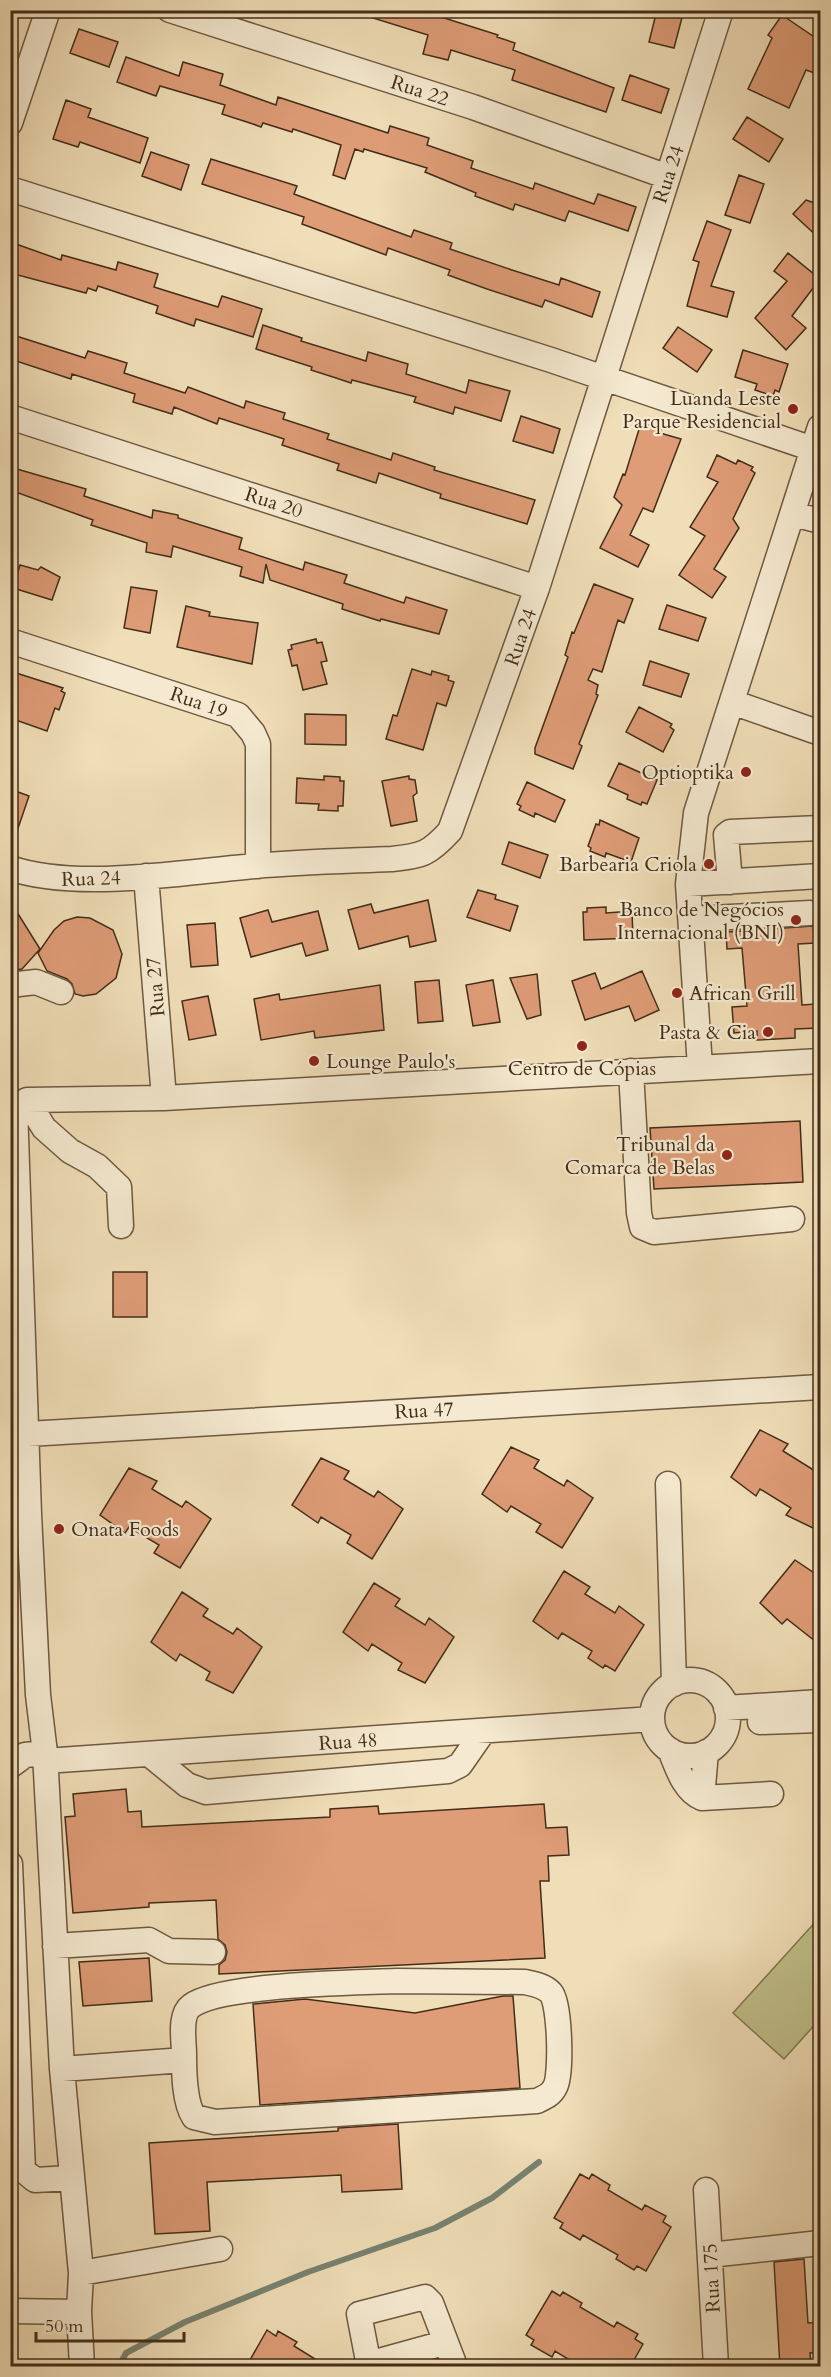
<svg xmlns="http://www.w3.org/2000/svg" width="831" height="2377" font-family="Cardo,serif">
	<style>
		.green { fill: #c0c08a; stroke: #827651; stroke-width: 1.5 }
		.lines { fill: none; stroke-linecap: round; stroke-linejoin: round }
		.stream { stroke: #778371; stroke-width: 6 }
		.building { fill: #de9c77; stroke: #432d18; stroke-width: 1.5 }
		.minor-casing { stroke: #6e5940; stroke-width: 27 }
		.minor { stroke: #f5ead1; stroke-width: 24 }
		.poi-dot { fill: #8f2418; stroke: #f5ead1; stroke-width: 2 }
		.labels { text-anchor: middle; stroke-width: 4.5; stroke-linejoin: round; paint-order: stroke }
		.street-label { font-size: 20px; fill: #432d18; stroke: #f5ead1 }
		.poi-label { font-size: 20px; fill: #432d18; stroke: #f5ead1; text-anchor: end }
	</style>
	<rect width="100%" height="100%" fill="#f0deb8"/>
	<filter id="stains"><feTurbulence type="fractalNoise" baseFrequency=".00333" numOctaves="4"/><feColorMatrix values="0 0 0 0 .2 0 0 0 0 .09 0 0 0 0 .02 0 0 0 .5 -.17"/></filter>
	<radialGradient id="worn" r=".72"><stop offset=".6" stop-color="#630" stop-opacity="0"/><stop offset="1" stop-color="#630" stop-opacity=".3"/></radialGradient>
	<path class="green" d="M818,1919L820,1921V2019L784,2059L733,2013Z"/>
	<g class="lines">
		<path class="stream" d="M119,2366L126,2353L185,2322L308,2272L435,2228L492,2198L539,2162"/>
	</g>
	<path class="building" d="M360,10H419L498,35L497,37L515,43L513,50L614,88L606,112L512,80L515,70L451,50L448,60L423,54L428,35L360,14Z
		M657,10H684L674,48L649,42Z
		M782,15L820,41V75L806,70L789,108L748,89L772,38L768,35Z
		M79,29L118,42L109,67L70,53Z
		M126,57L179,76L183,62L223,74L220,85L276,105L278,97L388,133L390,126L429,138L427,145L473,161L471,168L533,189L535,183L594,204L598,194L636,207L628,231L569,211L565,221L515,204L513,210L475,196L476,193L425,172L427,168L364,149L363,152L355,149L345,179L333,175L341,145L293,129L292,132L263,123L261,127L253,124L222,114L225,105L160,86L156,96L117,82Z
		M630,75L669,89L661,113L622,100Z
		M66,100L91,109L88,117L148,138L140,163L80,142L78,147L53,139Z
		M747,117L783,139L769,162L733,139Z
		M151,152L189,165L181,190L142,176Z
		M211,159L297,186L294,194L411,237L414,230L452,243L450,249L512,270L559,285L561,278L600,292L592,317L545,300L542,307L487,289L448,275L450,270L388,248L386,255L302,224L304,217L202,184Z
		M739,175L764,184L750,223L725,215Z
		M806,200L820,205V239L793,214Z
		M707,221L731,230L711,286L734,292L727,317L687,306L699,262L693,260Z
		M16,244L61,260L62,255L116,270L118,262L158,274L154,287L218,307L222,296L262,309L253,337L196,319L194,326L156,313L158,306L98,286L96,291L88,288L86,293L10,273V261Z
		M788,253L820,279L792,316L806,328L786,350L755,318L787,281L774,271Z
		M263,325L302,338L301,341L366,361L368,352L408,364L406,374L466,393L469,380L510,391L501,421L455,407L453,414L414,402L416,397L352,380L351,383L333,377L311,370L312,367L256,349Z
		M678,327L712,350L697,372L663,348Z
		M10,334L85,358L88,351L127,363L124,373L185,393L188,387L244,408L246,401L285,413L283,419L329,434L327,439L391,460L393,453L435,467L434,470L535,500L527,524L440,498L441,494L379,473L376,483L337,470L339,464L282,445L284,439L219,418L217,424L174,407L172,414L133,402L135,394L72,374L71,379L10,359Z
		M743,350L788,364L779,392L775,390L773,396L755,390L757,384L735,377Z
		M521,416L560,429L553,453L513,441Z
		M646,424L661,429L660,433L681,439L653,512L643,508L630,535L649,545L638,567L600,548L622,505L614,497L623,474L625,475L640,426L645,427Z
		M717,455L736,464L738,460L753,467L751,470L755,473L733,519L739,528L714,569L726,577L712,598L679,575L705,536L690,527L718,482L707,477Z
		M10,467L86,489L84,496L152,518L153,510L178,515V518L242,538L239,549L303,570L305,562L347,575L344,583L404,603L406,597L447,610L439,634L381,619L380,621L342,609L343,604L270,580L266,564L263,583L240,576L242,567L173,546L171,557L146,552L147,543L91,525L93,520L10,490Z
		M20,565L38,570L41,567L60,577L52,600L13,588Z
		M594,584L633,599L624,623L618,620L602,672L593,669L588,680L598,685L596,694L598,695L579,744L582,746L573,769L535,754V748L568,657L565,655L572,632L574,633Z
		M131,587L157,591L150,633L124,628Z
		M667,605L706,618L698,641L659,629Z
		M186,606L210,612L209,616L258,623L252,664L177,647Z
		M316,639L317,643L322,642L327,661L321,662L327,684L303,690L297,665L292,666L288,650L292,649L291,645Z
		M650,661L689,674L681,697L643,685Z
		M412,669L431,675L432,671L449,676L448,680L454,682L446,706L437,703L423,750L386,739L393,715L397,716Z
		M10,671L63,688L61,691L65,693L59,710L55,708L47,731L10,718Z
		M639,707L672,724L670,727L674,730L663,752L626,732Z
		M305,714L346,715V745L305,744Z
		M619,763L657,780L647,804L642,802L641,805L627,799L628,795L608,786Z
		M324,776L340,777V781H344L343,806H338V811L318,810L319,804L296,803L297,778L324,780Z
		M409,776V779L415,780L417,793L413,796L417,821L391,826L382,781Z
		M527,782L565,800L555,822L535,813L534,817L519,810L521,806L517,804Z
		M10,789L29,796L13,843L10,842Z
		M600,820L639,838L631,862L606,853L605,857L590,851L591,848L588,846L596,824L599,825Z
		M509,842L548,855L540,878L502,864Z
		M478,890L496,895L495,899L518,906L510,931L467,917Z
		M428,900L436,941L410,947L408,936L359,949L348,910L371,904L374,913Z
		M10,901L40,949L22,969L10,971Z
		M606,907V913L632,911L633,938L584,940L583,912H587V908Z
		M268,910L272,922L318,911L328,950L306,956L302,943L251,957L240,918Z
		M77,917L90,918L113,930L122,954L116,978L96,994L83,996L75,994L72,984L67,979L47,971L38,953L54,930L64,921Z
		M215,923L218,965L191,967L187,925Z
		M813,926L815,943L798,944L802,1005L816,1004L818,1028L795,1029V1038L757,1040V1031L734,1033L732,1007L747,1006L742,948L727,949L726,932Z
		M642,971L659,1010L635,1021L629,1006L585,1020L572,981L595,973L601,989Z
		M537,974L541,1015L527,1019L510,978Z
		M439,980L443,1021L418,1023L415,982Z
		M493,980L500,1022L473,1026L466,985Z
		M380,985L384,1030L315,1038L314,1031L261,1040L254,999L279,994L280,1000Z
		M208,996L216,1035L189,1040L182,1001Z
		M800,1121L803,1182L654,1189L650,1128Z
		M113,1272H147V1317H113Z
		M760,1430L788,1444L783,1451L820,1474V1516L813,1528L786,1515L791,1508L760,1489L756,1496L731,1477Z
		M511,1447L539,1460L534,1468L564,1486L567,1480L593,1498L562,1548L536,1532L541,1524L511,1506L507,1512L482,1494Z
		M321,1458L349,1471L344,1479L374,1497L378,1491L403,1509L372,1559L347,1543L351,1535L321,1517L318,1523L292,1505Z
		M129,1468L157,1481L152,1489L182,1507L186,1501L211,1519L180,1568L154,1553L159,1545L129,1527L125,1533L100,1515Z
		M795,1560L820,1577V1645L787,1619L782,1624L760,1603Z
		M564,1571L590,1587L585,1594L615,1613L619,1606L644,1625L615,1671L605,1665L603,1668L588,1658L592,1651L562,1633L558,1639L533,1621Z
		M374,1583L400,1599L395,1606L425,1625L429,1618L454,1637L425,1683L398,1670L402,1663L372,1644L368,1651L343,1632Z
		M182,1592L208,1609L203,1616L233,1634L237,1628L262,1647L233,1693L206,1680L210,1672L180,1654L176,1661L151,1642Z
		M126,1789L128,1812L141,1811L142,1827L330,1817V1809L378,1806L379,1814L544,1804L546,1828L567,1827L569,1855L548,1856L549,1881H540L545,1958L219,1974V1965L225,1960L227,1952L225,1945L218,1939L216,1900L149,1903V1907L73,1913L65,1817L75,1816L73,1794Z
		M149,1958L152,2001L83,2006L79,1962Z
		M503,1996H513L520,2088L260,2105L253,2004L305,1999L415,2013Z
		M398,2124L402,2189L342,2192L341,2175L207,2182L210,2231L155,2234L149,2143L338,2131V2128Z
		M580,2174L589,2179L592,2174L610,2185L608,2190L642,2210L645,2205L666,2216L663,2222L671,2227L646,2271L637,2266L634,2270L616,2259L618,2255L583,2235L580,2240L560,2228L563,2223L554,2218Z
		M804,2259L808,2323L820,2322V2352L810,2353L811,2367H780L774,2262Z
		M552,2291L560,2296L563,2292L582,2303L580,2307L614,2327L617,2322L638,2334L635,2339L643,2344L630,2367H581L555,2351L552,2357L531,2345L534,2340L526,2335Z
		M267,2330L276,2336L278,2331L297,2342L294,2346L328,2367H246Z"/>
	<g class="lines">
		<defs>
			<path id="minor" d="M170,10L473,107L668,177
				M10,123L48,10
				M10,189L551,360L813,449
				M10,417L537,588
				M793,514L820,521
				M10,641L238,715L253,733L258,744V866
				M732,702L820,733
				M10,868C76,891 184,872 255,866C300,862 346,861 392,859C422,856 429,854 450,831L537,588L721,10
				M146,876L164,1098
				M730,882L726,835L730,832L820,828
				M688,884L820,876
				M691,919L810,913
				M10,985L36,982L61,992
				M700,1067L688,884L696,813L820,427
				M631,1071L639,1213L642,1227L654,1232L792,1219
				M27,1100L44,1128L70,1151L97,1166L119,1187L121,1226
				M10,1106L15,1107L27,1100L164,1098L820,1061
				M15,1107L29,1514L38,1695L45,1753L62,2069L81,2273L79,2312L82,2366
				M28,1434L820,1387
				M668,1484L674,1684
				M652 1718a38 38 0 1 1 76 0a38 38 0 1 1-76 0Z
				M726,1708L820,1702
				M760,1722L820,1720
				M670,1750C677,1767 684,1791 702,1798L771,1794
				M149,1754L187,1785L206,1792L448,1771L460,1765L483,1732
				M45,1761L652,1719
				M10,1766L25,1755L45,1753
				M702,1798L706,1752
				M10,1864L23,2170L35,2180L70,2178
				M55,1946L149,1940L169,1951L213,1952
				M396,1981L525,1982C534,1984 545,1986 551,1993C560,2003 562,2075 555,2087C551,2095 545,2097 537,2101L215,2122L194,2117C184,2102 184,2072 184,2054C184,2041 179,2015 191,2006C221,1984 354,1983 396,1981Z
				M62,2069L184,2060
				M706,2190L716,2366
				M710,2255L820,2243
				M81,2273L220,2249
				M10,2311L79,2312
				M368,2364L444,2343
				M369,2366L359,2314L425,2297L431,2303L455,2366"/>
		</defs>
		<use href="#minor" class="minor-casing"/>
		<use href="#minor" class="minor"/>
	</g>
	<g class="poi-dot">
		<circle cx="793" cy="409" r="6"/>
		<circle cx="746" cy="772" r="6"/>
		<circle cx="709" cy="864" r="6"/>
		<circle cx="796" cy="920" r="6"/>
		<circle cx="677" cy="993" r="6"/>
		<circle cx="768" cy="1032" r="6"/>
		<circle cx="582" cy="1046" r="6"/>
		<circle cx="314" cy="1061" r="6"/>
		<circle cx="727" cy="1155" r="6"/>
		<circle cx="59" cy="1529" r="6"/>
	</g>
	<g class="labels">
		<g class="street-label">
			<text transform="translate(420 90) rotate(18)" y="7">Rua 22</text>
			<text transform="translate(668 174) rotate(-72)" y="7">Rua 24</text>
			<text transform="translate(274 502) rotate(18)" y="7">Rua 20</text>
			<text transform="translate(520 637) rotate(-71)" y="7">Rua 24</text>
			<text transform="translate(199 702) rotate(19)" y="7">Rua 19</text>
			<text transform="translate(91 878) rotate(-2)" y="7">Rua 24</text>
			<text transform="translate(155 987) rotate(-95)" y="7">Rua 27</text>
			<text transform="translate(424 1410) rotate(-3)" y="7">Rua 47</text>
			<text transform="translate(348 1741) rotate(-4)" y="7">Rua 48</text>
			<text transform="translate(711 2278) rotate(-93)" y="7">Rua 175</text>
		</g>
		<g class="poi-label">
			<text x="781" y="405">Luanda Leste<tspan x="781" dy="23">Parque Residencial</tspan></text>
			<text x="734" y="779">Optioptika</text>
			<text x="697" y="871">Barbearia Criola</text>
			<text x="784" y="916">Banco de Negócios<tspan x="784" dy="23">Internacional (BNI)</tspan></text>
			<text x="689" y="1000" text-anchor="start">African Grill</text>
			<text x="756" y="1039">Pasta &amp; Cia</text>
			<text x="326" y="1068" text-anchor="start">Lounge Paulo's</text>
			<text x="582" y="1075" text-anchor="middle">Centro de Cópias</text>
			<text x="715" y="1151">Tribunal da<tspan x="715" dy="23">Comarca de Belas</tspan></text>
			<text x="71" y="1536" text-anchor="start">Onata Foods</text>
		</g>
	</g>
	<rect width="831" height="2377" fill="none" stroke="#f0deb8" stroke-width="36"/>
	<rect x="12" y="12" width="807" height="2353" fill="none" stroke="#432d18" stroke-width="3"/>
	<rect x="18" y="18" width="795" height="2341" fill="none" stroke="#432d18" stroke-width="1.5"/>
	<path d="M36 2332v9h148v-9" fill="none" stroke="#432d18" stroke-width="3"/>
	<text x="45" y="2332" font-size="18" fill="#432d18" stroke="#f5ead1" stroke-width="4.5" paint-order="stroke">50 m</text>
	<rect width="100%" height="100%" filter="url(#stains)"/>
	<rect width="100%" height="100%" fill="url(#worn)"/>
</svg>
